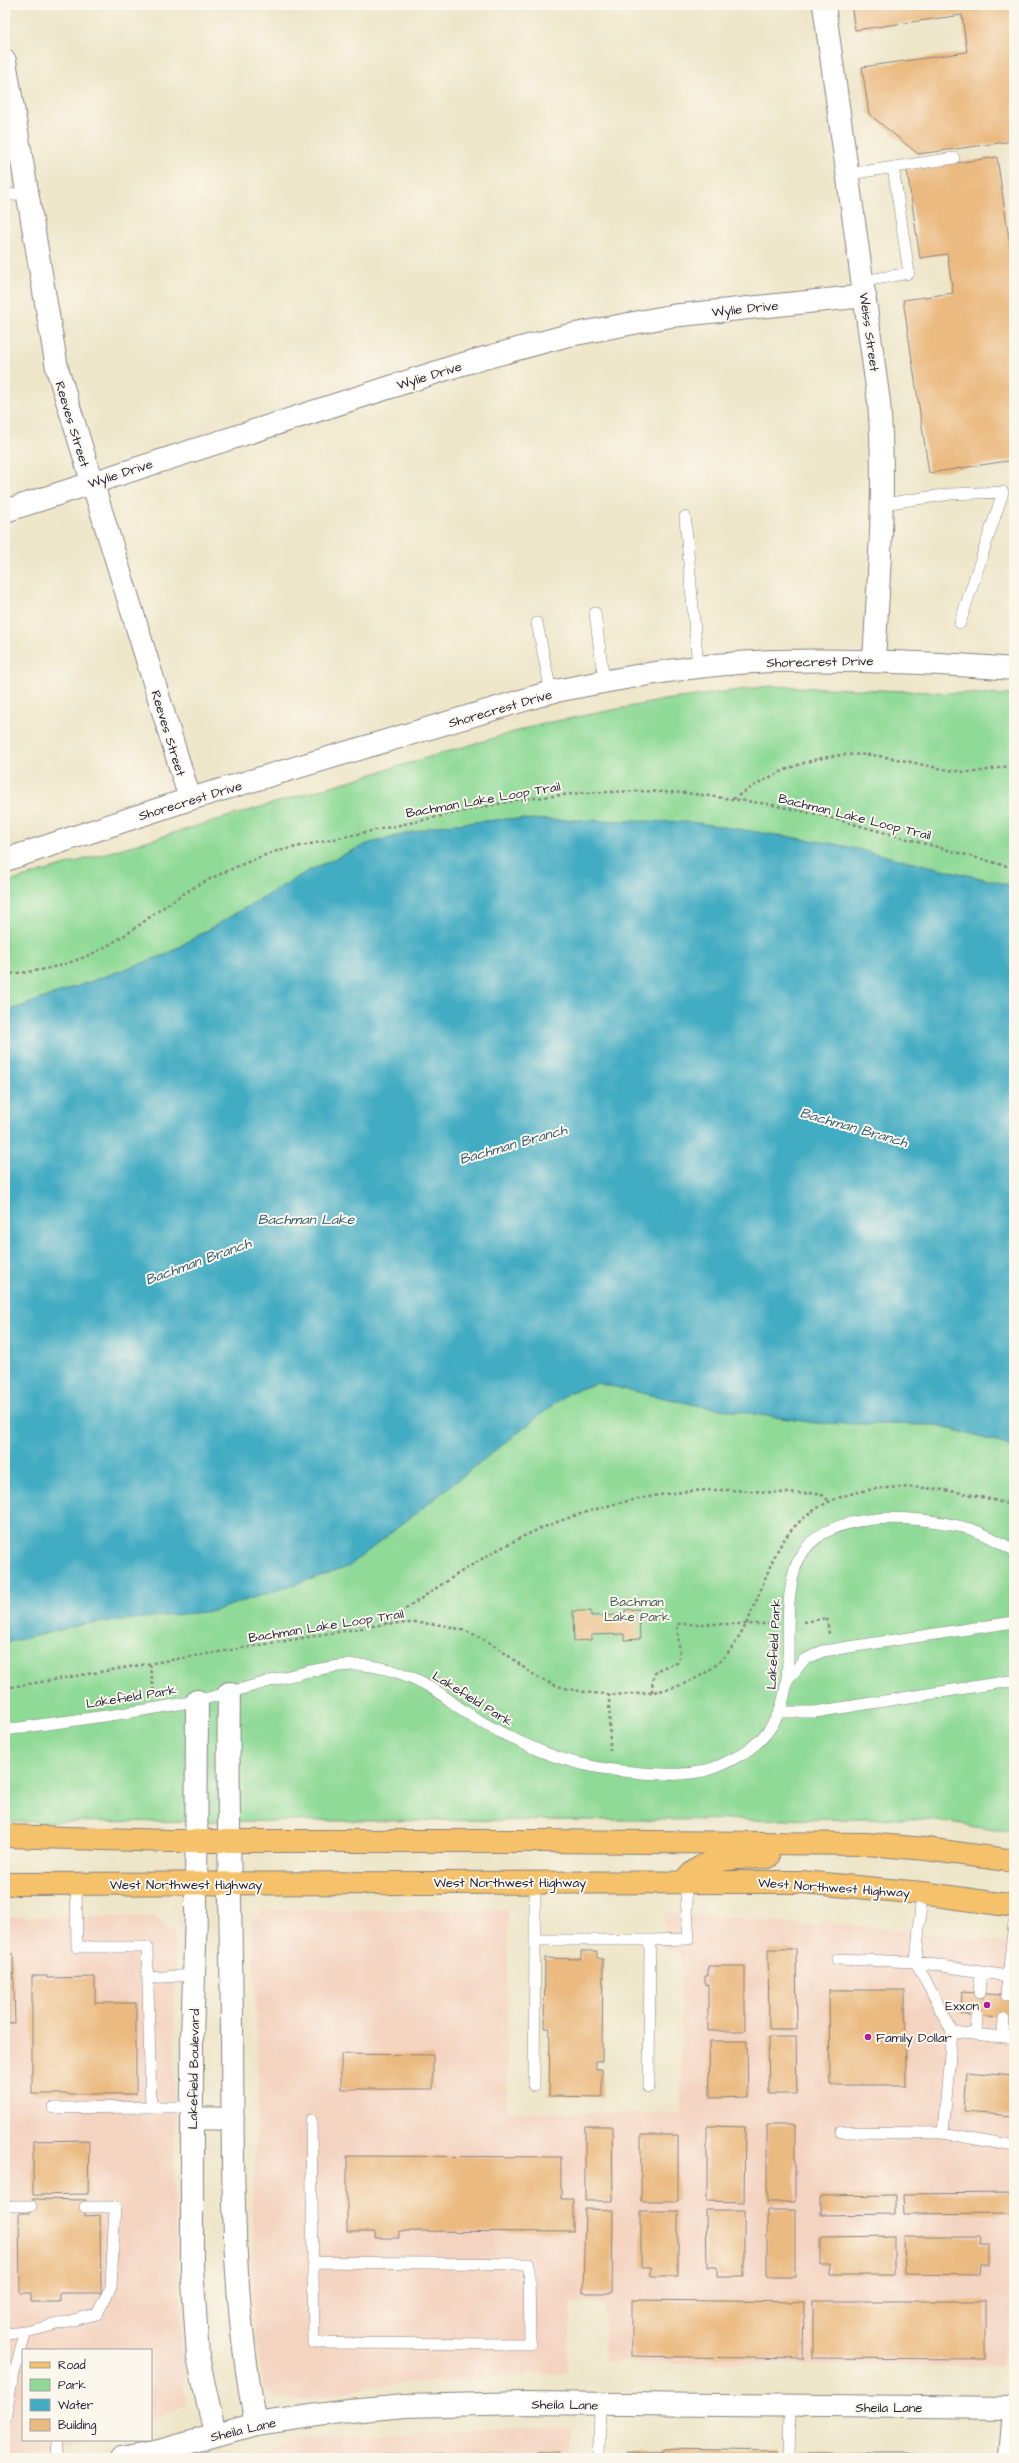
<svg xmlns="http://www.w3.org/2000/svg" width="1019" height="2463" font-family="'Architects Daughter',sans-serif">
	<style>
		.built { fill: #f4d3c0 }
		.green { fill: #90da97; stroke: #597e69 }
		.water { fill: #42acc2; stroke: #32677e }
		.building { fill: #ebba80 }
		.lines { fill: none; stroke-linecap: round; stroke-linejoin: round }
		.service-casing { stroke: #888482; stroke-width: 12 }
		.minor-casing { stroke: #888482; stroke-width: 24 }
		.tertiary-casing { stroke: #888482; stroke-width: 24 }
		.primary-casing { stroke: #888482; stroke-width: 24 }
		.path { stroke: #888482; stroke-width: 2.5; stroke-dasharray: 3 3; stroke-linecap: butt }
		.service { stroke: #fff; stroke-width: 11 }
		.minor { stroke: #fff; stroke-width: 22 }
		.tertiary { stroke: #fff; stroke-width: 22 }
		.primary { stroke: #f5c16b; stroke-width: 22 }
		.poi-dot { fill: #b5179e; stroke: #fbf7ec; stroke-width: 1.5 }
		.labels { text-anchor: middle; stroke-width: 4; stroke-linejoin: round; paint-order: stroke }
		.street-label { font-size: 13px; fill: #22223b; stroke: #fbf7ec }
		.park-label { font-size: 13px; fill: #435957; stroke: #fbf7ec }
		.poi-label { font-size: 13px; fill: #22223b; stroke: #fbf7ec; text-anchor: end }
		.water-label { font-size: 14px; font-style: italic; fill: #2f5971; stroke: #fbf7ec }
	</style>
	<rect width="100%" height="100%" fill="#fbf7ec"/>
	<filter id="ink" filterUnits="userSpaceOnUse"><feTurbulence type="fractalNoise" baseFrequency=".025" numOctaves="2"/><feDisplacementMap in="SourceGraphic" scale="8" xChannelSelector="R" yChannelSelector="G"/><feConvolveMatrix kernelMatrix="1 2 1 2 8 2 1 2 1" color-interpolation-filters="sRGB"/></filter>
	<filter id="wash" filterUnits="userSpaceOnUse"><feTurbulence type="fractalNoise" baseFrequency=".012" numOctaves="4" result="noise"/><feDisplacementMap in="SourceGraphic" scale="16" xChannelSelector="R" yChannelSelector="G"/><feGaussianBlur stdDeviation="0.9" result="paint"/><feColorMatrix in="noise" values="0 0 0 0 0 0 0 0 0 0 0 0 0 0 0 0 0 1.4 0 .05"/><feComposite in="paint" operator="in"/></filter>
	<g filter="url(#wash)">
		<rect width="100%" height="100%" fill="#eee6c9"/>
		<path class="built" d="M263,1910H508L507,2112L681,2113V1958L676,1951L664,1949L665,1912L819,1926L824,1922L1014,1943V2308L1001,2366L604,2362V2304L571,2302L567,2372L375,2386L309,2399L284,2400L273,2396L265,2389L254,2337L252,2199L259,2095L252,1922Z
			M156,1916L175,1933L174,2191L186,2404L151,2421V2350H23V2440H87L5,2456V1917Z
			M540,2427L571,2428L570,2458H232L299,2439Z"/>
		<path class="green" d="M770,686L1014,695V886L835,844L691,822L507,819L436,826L367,844L308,871L165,955L5,1012V883L541,724L664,700Z
			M597,1383L701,1406L816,1423L938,1425L1014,1447V1833L923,1819L5,1822V1643L85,1624L568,1393Z"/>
		<path class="water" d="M507,819L691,822L835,844L1014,886V1447L938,1425L816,1423L701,1406L597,1383L568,1393L348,1567L213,1611L85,1624L5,1643V1012L165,955L308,871L367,844L436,826Z"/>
		<g id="blocks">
			<path class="building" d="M851,5H1014V141L918,154L869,114L862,67L967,52L962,15L855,30Z
				M997,157L1014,273V460L929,473L903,300L953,293L947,254L920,258L907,170Z
				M639,1609L640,1639L624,1640V1634L591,1635V1640L574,1641L573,1611H591V1616L625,1615V1610Z
				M768,1949H796L797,2029H769Z
				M581,1951H597V1958L603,1959L602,2061H596V2069H602V2097L549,2096L550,2028H544L545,1958L581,1959Z
				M5,1954H13L15,2023L5,2024Z
				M708,1966H745V2031H708V1984L705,1985V1976H708Z
				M32,1976H47V1978L95,1977V2003H136V2094H32Z
				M829,1990H905L906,2085H830Z
				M962,1992L1014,1996V2018L960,2014Z
				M768,2037H796L797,2094H769Z
				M709,2041H747L748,2097L710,2098Z
				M341,2054L433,2055V2089H341Z
				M967,2072L1014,2076V2116L964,2112Z
				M767,2125H795V2202H767Z
				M585,2126H612L613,2201H585Z
				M707,2126L745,2127L744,2202L707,2201Z
				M641,2135H678V2201H641Z
				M89,2140L88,2194L33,2195V2141Z
				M347,2156L561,2157V2199H573V2232L399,2231V2238H375V2232H347Z
				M1014,2193V2213L904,2214L903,2194Z
				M895,2195V2214L820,2215V2196Z
				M33,2199L86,2200L85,2216L100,2215L101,2293H60V2302H31V2293H20L19,2213H30Z
				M585,2209L613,2210L612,2293H583Z
				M706,2210H744V2277H717V2267H707Z
				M767,2210H795V2277H767Z
				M641,2211H678V2276H651V2267H641Z
				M894,2236V2275H830V2265H821V2237Z
				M904,2237H980L979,2245H989V2265H980L979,2275L905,2274Z
				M632,2300L804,2302L803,2359L632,2356Z
				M813,2301H985V2359L813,2358Z
				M664,2449L777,2451V2458H628V2452H664Z
				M538,2452H558V2458H538Z
				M798,2453H946V2458H798Z
				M360,2455L511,2456V2458H360Z"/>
		</g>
	</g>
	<g filter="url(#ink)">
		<use href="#blocks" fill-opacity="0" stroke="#888482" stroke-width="1"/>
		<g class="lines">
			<defs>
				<path id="service" d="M849,174L954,158
					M5,196L26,192
					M864,281L909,273L893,167
					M883,504L951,494L1003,492L960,623
					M685,517L698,667
					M595,613L604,682
					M537,623L551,692
					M788,1679L804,1660L823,1651L1014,1622
					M781,1712H815L1010,1681L1014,1683
					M5,1730C69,1720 135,1714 199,1700C247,1690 326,1659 372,1666C394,1670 417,1678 435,1690C449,1699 461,1710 475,1718C533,1752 574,1768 642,1773C663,1774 682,1776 703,1771C717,1768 730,1761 742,1754C813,1710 775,1634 795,1569C815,1504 920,1515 970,1529C985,1533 1000,1543 1014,1550
					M76,1884L77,1947H147L151,2107H192
					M922,1893L916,1962L952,2032L1014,2038
					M535,1940V1882
					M650,1940L689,1939L685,1881
					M837,1959L916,1962L1014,1977
					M148,1978L194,1975
					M979,1993L981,1972
					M1006,1995L1014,1923
					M952,2032L943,2133L1014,2146
					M976,2034L977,2015
					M1003,2037L1004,2018
					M534,2086L535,1940H650L649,2087
					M53,2108L151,2107
					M311,2120L314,2343L530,2344L529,2264L313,2262
					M841,2132L943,2133
					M5,2206H31
					M5,2334L26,2332L97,2314L111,2287L115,2207H85
					M5,2419L12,2380L26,2332
					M57,2458L58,2440
					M599,2458L600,2404
					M789,2458L790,2406"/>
				<path id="minor" d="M824,5L879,402C886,488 879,574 874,660
					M5,61L57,368L190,799
					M5,511L459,365L565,336L671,316L865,296
					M229,1693C227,1804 231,1916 232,2028C233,2161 230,2293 256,2424
					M197,1701L196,1913L192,2039V2267L198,2357L215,2435
					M192,2118L233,2119
					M121,2458L159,2451L256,2424L339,2412L405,2406L525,2403L1014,2408"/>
				<path id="tertiary" d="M5,860L190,799L551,692C626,677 702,663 778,661C857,659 936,663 1014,669
					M1010,2458L1014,2408"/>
				<path id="primary" d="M5,1836L169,1841H536L866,1844L926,1849L1014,1861
					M685,1881C704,1855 739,1858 768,1857
					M5,1884L802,1882L922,1893L1014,1906"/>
			</defs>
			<use href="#service" class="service-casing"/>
			<use href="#minor" class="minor-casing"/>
			<use href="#tertiary" class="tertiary-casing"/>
			<use href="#primary" class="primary-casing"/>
			<path class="path" d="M733,799C780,768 827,747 885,757C912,761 938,770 966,772C982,773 998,766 1014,766
				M5,974C43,972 79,963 112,943C135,930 155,912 177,898C207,878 240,865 273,852L517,800L580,793L639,791L687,793L768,804L820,815L1014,868
				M804,1622L827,1618L829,1634
				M386,1623C430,1592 475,1560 524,1536C579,1510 650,1492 711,1490C747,1489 783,1495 820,1493L830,1502
				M150,1664L154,1693
				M5,1688L385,1624C414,1622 443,1622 470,1633C496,1642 516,1664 539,1678C574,1697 637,1699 675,1687C741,1665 748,1617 772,1562C812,1466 935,1481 1014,1506
				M652,1692C653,1668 655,1670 677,1663L680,1655L677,1624H773
				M609,1694L610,1753"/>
			<use href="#service" class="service"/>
			<use href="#minor" class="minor"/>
			<use href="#tertiary" class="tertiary"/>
			<use href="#primary" class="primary"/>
		</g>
	</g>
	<g class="poi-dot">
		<circle cx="987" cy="2005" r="4"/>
		<circle cx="868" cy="2037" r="4"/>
	</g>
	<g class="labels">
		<g class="street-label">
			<text transform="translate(745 308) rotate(-6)" y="5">Wylie Drive</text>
			<text transform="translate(870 332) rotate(82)" y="5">Weiss Street</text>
			<text transform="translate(429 375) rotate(-17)" y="5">Wylie Drive</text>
			<text transform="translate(73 424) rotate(73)" y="5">Reeves Street</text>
			<text transform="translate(120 473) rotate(-18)" y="5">Wylie Drive</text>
			<text transform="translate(820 661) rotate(-1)" y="5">Shorecrest Drive</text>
			<text transform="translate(500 708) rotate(-16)" y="5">Shorecrest Drive</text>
			<text transform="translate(169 733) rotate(73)" y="5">Reeves Street</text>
			<text transform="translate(483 799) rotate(-10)" y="5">Bachman Lake Loop Trail</text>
			<text transform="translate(190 800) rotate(-17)" y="5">Shorecrest Drive</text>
			<text transform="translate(855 816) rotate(14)" y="5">Bachman Lake Loop Trail</text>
			<text transform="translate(326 1625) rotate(-9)" y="5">Bachman Lake Loop Trail</text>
			<text transform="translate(773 1644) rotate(-87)" y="5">Lakefield Park</text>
			<text transform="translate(131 1696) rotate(-9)" y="5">Lakefield Park</text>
			<text transform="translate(473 1698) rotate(32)" y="5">Lakefield Park</text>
			<text x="510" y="1887">West Northwest Highway</text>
			<text x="186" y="1889">West Northwest Highway</text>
			<text transform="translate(834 1887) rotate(4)" y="5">West Northwest Highway</text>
			<text transform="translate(193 2069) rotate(-89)" y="5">Lakefield Boulevard</text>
			<text transform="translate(565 2404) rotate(1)" y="5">Sheila Lane</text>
			<text x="889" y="2412">Sheila Lane</text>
			<text transform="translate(243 2429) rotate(-13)" y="5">Sheila Lane</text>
		</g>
		<g class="park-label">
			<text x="637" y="1606">Bachman<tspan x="637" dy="15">Lake Park</tspan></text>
		</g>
		<g class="poi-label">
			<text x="979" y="2010">Exxon</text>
			<text x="876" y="2042" text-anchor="start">Family Dollar</text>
		</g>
		<g class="water-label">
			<text transform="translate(854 1127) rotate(16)" y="5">Bachman Branch</text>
			<text transform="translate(513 1144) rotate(-16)" y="5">Bachman Branch</text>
			<text x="306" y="1224">Bachman Lake</text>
			<text transform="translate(198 1261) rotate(-20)" y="5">Bachman Branch</text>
		</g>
	</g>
	<rect width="1019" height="2463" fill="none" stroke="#fbf7ec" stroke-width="20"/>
	<rect x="22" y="2349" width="130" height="92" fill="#fbf7ec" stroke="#a4a2a5"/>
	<rect x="30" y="2362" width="20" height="6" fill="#f5c16b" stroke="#a4a2a5"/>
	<text x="58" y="2369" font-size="12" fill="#22223b">Road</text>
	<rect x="30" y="2379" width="20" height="12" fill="#90da97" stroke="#a4a2a5"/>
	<text x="58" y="2389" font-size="12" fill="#22223b">Park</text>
	<rect x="30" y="2399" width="20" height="12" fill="#42acc2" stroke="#a4a2a5"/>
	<text x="58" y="2409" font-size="12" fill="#22223b">Water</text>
	<rect x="30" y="2419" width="20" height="12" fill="#ebba80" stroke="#a4a2a5"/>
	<text x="58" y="2429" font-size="12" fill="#22223b">Building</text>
</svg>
